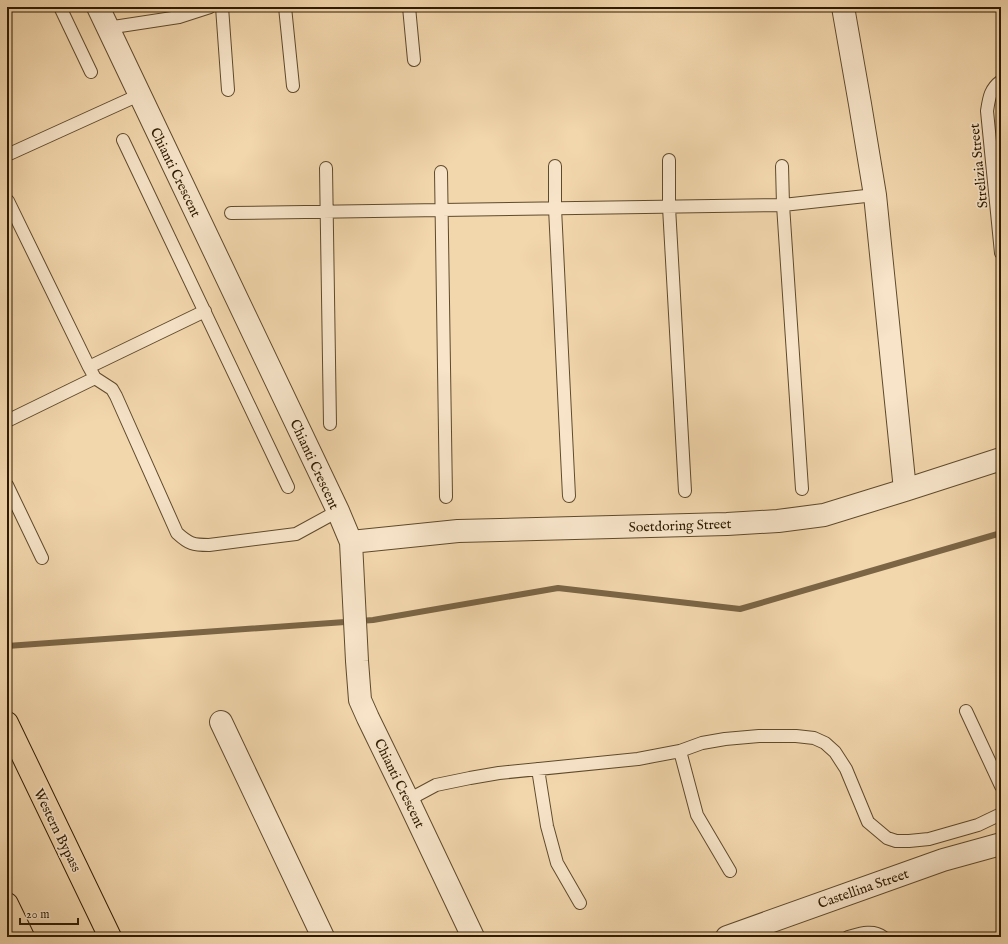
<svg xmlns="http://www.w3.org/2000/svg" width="1008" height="944" font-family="'IM FELL English',serif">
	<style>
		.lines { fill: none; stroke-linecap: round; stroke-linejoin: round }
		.stream { stroke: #7b6545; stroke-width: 6 }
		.service-casing { stroke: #5f4a2c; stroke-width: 14 }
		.minor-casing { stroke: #5f4a2c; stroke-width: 24 }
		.motorway-casing { stroke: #2e1b01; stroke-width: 24 }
		.service { stroke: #f7e4c9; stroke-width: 12 }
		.minor { stroke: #f7e4c9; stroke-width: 22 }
		.motorway { stroke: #f2d6ac; stroke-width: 22 }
		.labels { text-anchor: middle; stroke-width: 3.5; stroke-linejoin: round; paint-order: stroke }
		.street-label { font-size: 14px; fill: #2e1b01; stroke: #f7e4c9 }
	</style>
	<rect width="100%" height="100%" fill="#f2d6ac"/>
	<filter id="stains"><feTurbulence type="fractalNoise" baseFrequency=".005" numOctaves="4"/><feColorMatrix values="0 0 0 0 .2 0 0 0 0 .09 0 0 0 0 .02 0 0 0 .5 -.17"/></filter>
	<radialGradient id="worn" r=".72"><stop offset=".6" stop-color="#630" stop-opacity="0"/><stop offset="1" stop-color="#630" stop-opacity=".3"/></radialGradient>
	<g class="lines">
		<path class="stream" d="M7,646L373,620L558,588L740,609L1001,533"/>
		<defs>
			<path id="service" d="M60,7L91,72
				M222,7L228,90
				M285,7L293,86
				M409,7L414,60
				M107,28L179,17L210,7
				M1001,81C990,89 989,98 987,111L1001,253
				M123,140L288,487
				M7,155L139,95
				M669,160V207L685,491
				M555,166V208L569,496
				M782,166L783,205L802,489
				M326,168L330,424
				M441,172L446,497
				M8,201L89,367L95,378L112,389L116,396L177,533C189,544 193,545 209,545L296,534L338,511
				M231,213L783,205L875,195
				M89,367L205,311
				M7,421L95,378
				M7,485L42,558
				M966,711L1001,786
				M680,751L697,815L730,871
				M538,769L547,826L557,863L580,903
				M408,800L436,785L470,778L499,773L638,759L680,751L702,743L725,739L759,736H796L814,738L825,743L835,752L846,769L868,822L887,838L896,841H909L929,839L978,825L1001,814
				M848,937C859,934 873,929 883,937"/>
			<path id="minor" d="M98,7L338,511L351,542L357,661L360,700L368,718L408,800L473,937
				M843,7L860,104L875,195L905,490
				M351,542L458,531L727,524L778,521L824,515L905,490L1001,459
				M221,722L323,937
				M727,937L943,860L1001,844"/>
			<path id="motorway" d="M7,723L110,937
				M7,904L23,937"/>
		</defs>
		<use href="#service" class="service-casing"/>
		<use href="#minor" class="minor-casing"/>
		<use href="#motorway" class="motorway-casing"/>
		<use href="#service" class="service"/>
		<use href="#minor" class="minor"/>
		<use href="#motorway" class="motorway"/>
	</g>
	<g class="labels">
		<g class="street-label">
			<text transform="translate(978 166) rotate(-96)" y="5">Strelizia Street</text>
			<text transform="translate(176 172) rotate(64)" y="5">Chianti Crescent</text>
			<text transform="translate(315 464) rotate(65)" y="5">Chianti Crescent</text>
			<text transform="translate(680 525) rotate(-2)" y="5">Soetdoring Street</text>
			<text transform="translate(400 783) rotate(64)" y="5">Chianti Crescent</text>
			<text transform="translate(58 830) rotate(64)" y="5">Western Bypass</text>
			<text transform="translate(863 888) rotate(-19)" y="5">Castellina Street</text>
		</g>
	</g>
	<rect width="1008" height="944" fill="none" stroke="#f2d6ac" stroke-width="24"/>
	<rect x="8" y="8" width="992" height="928" fill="none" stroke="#2e1b01" stroke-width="2"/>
	<rect x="12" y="12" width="984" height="920" fill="none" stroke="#2e1b01"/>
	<path d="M20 918v6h58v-6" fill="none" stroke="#2e1b01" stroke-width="2"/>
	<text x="26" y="918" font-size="12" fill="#2e1b01" stroke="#f7e4c9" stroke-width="3" paint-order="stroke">20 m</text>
	<rect width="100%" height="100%" filter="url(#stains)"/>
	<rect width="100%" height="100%" fill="url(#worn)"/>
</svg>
